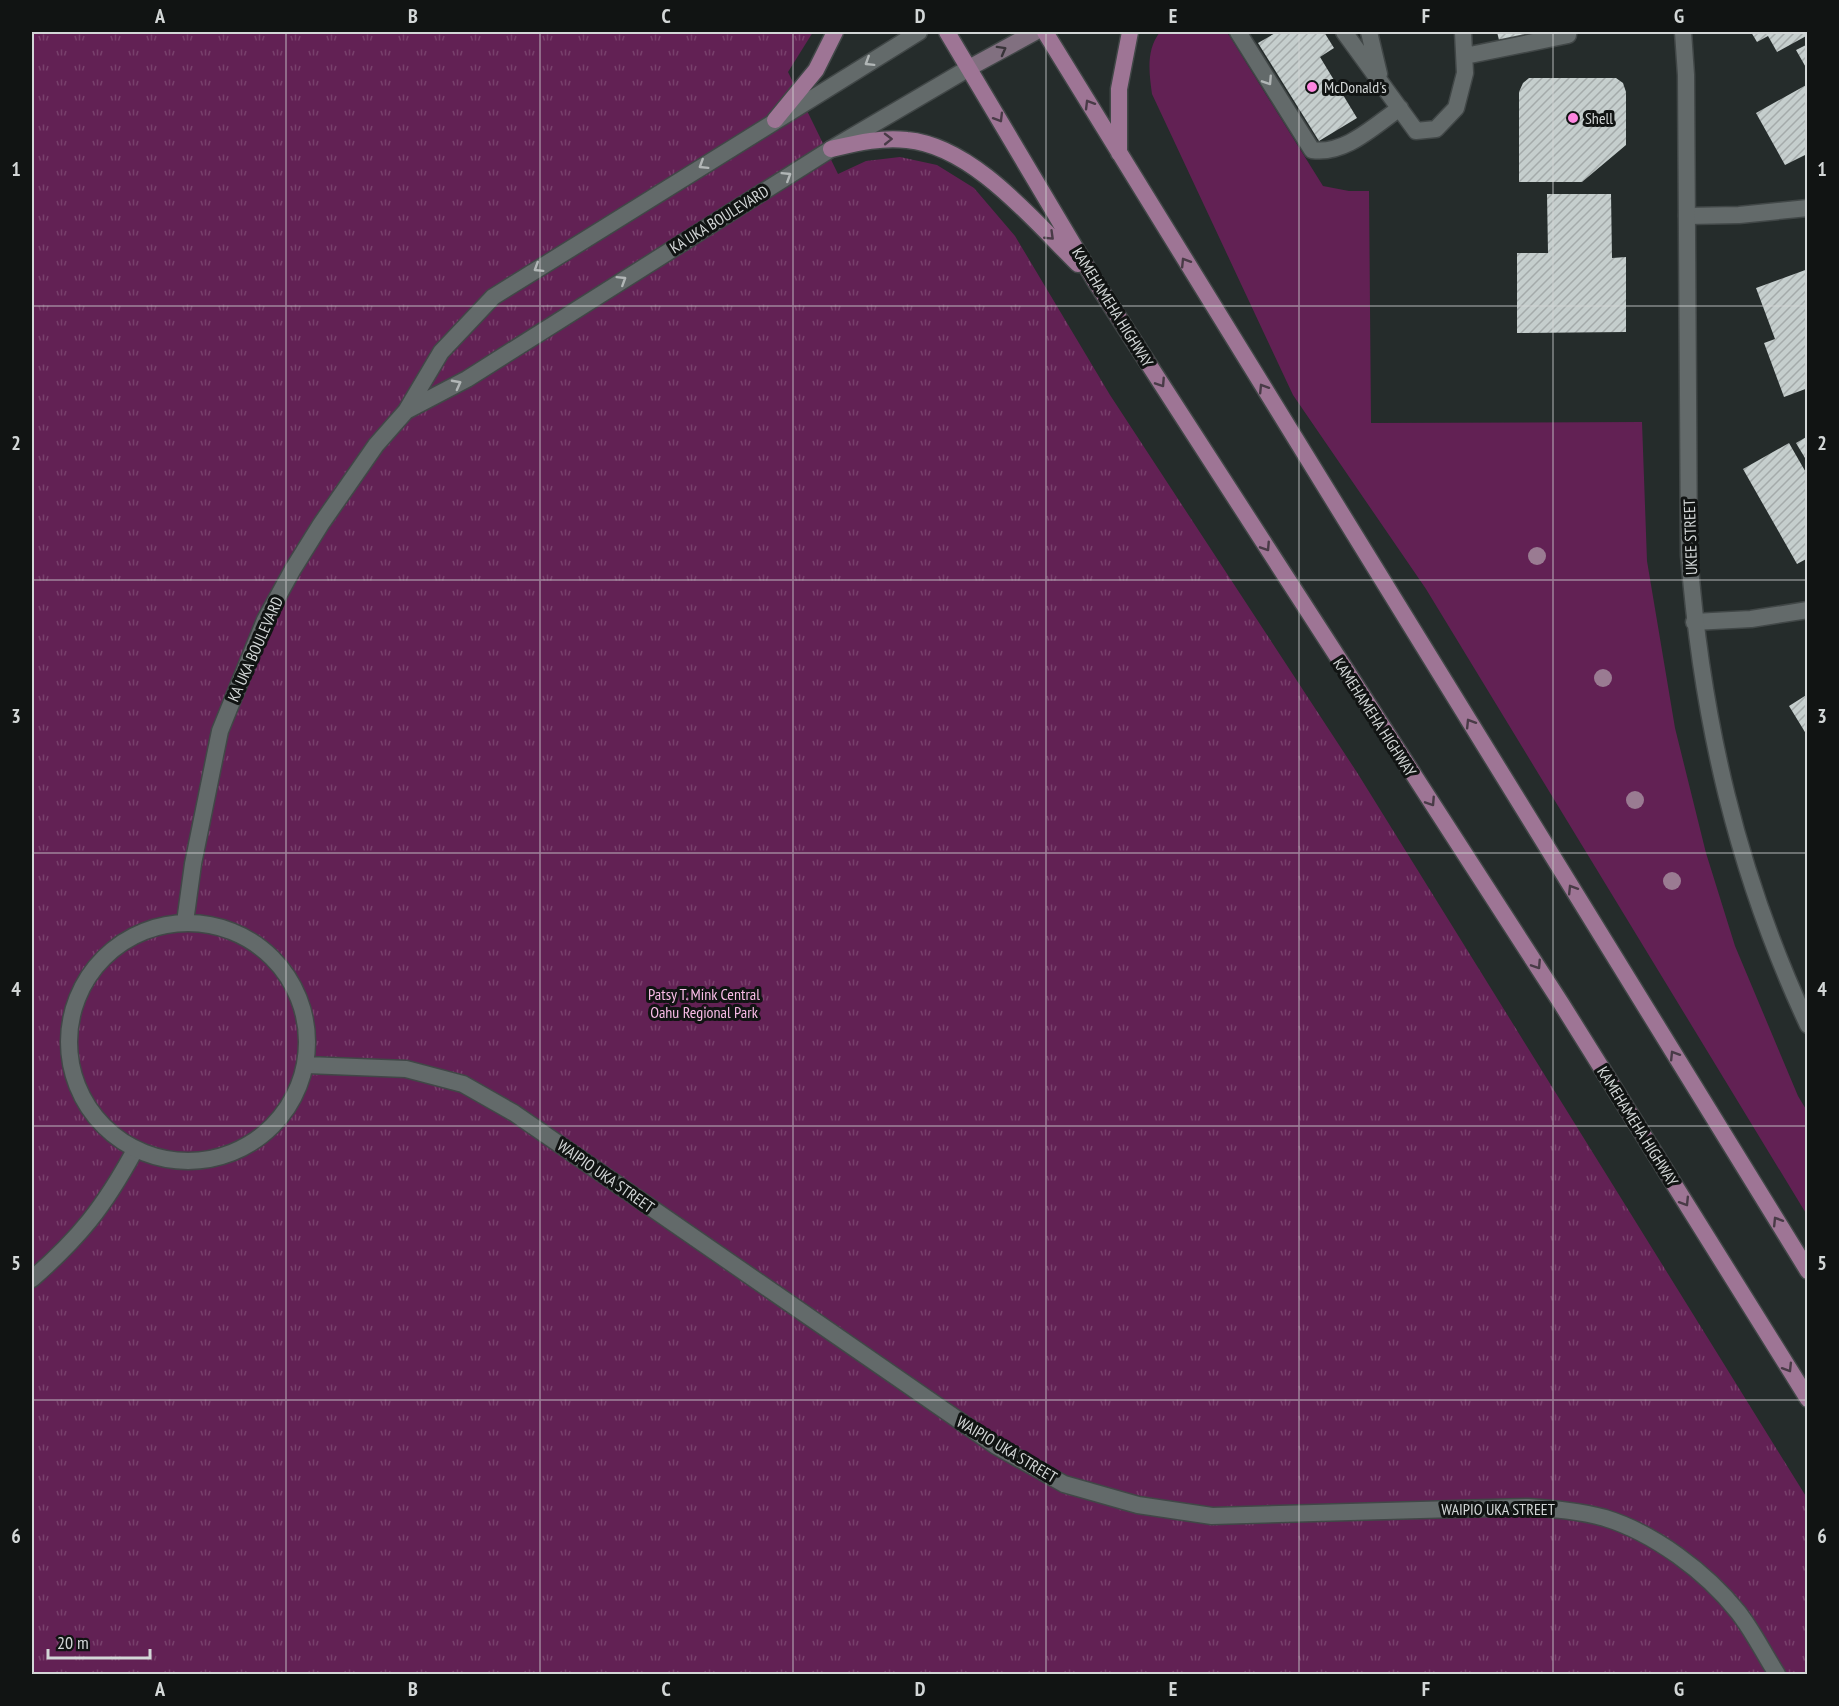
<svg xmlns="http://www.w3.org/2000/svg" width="1839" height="1706" font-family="'PT Sans Narrow',sans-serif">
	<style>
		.grass { fill: #622154 }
		.park { fill: url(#park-tufts) }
		.building { fill: url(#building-hatch) }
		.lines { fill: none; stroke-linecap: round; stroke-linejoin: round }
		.service-casing { stroke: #414747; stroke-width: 19 }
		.minor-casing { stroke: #414747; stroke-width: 19 }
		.tertiary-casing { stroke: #414747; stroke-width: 19 }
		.secondary-casing { stroke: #414747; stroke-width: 19 }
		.primary-casing { stroke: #414747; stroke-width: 19 }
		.service { stroke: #636a6a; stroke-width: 16 }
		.minor { stroke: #636a6a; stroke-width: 16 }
		.tertiary { stroke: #636a6a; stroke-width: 16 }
		.secondary { stroke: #817080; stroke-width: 16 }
		.primary { stroke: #9e7595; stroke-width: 16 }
		.tree { fill: #9a7b92 }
		.oneway { stroke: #383439 }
		.oneway2 { stroke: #b1b6b6 }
		.oneway3 { stroke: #493b47 }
		.grid { fill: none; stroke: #d3d7d7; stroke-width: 1.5; stroke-opacity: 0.55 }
		.poi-dot { fill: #fe86e0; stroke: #111413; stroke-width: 2 }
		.labels { text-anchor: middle; stroke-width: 6; stroke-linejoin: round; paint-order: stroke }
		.poi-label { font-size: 16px; fill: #d3d7d7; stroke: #111413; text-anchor: start }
		.street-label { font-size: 16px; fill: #d3d7d7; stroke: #111413 }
		.park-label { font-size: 16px; fill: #f9bce7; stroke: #111413 }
		.neatline { fill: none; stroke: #d3d7d7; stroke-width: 2 }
		.grid-label { font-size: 20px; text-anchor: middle; font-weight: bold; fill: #d3d7d7 }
	</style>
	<defs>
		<pattern id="park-tufts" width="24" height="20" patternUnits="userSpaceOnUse" patternTransform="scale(1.5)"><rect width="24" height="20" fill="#622154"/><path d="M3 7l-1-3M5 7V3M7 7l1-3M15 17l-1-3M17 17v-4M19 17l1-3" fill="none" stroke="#78406c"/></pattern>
		<pattern id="building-hatch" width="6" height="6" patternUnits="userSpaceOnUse" patternTransform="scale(1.5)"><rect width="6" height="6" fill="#c5cecd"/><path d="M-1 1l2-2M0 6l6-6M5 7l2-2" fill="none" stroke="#a4aaaa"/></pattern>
	</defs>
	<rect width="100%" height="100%" fill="#252c2b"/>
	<path class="grass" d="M1160,32H1227L1323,186L1349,191H1369L1371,423L1642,422L1647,561L1675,728L1706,853L1735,946L1798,1096L1807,1111V1215L1426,589L1293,395L1152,94C1149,72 1146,50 1160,32Z"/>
	<path class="park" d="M32,32H813L788,72L838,174L866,161L900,157L937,165L974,188L1015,236L1110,395L1358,774L1807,1498V1674H32Z"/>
	<path class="building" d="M1277,32H1324L1334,48L1320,57L1357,118L1319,141L1258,43Z
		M1497,32H1544L1501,48Z
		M1751,32H1808V35L1777,52L1768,36L1757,42Z
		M1808,44V71L1796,50Z
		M1529,78H1616L1623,83L1626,92V145L1582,182H1519V92L1523,83Z
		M1808,84V160L1805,155L1785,165L1756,113Z
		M1547,194H1611L1612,258L1626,257V332L1517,333V253H1548Z
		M1808,269V388L1784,397L1764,343L1775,339L1756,288Z
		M1808,436V463L1796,443Z
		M1789,443L1808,476V558L1797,564L1743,469Z
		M1808,694V737L1789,706Z"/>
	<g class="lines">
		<defs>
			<path id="service" d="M1238,32L1312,150C1345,155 1374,126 1400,108
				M1344,32L1416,131L1436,129L1456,108L1465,73L1463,32
				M1369,32L1379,74
				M1465,56L1568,35V32
				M32,1279C80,1237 104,1207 135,1150"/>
			<path id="minor" d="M1687,216L1739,215L1808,208
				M1694,622L1751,619L1808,610"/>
			<path id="tertiary" d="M1683,32L1686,75L1689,555C1702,721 1737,873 1808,1025
				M406,411L467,379L831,149L969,68
				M185,922L193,864L220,731L265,620L293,569L321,524L376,445L406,411L441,352L493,297L919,32
				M69 1042a119 119 0 1 1 238 0a119 119 0 1 1-238 0Z
				M307,1065L406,1069L463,1084L514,1113L996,1446L1064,1484L1138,1505L1212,1516L1528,1507C1554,1509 1580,1511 1605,1518C1654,1533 1706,1572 1738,1612C1753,1631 1764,1654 1777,1674"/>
			<path id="secondary" d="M969,68L1035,32"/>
			<path id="primary" d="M947,32L1095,281L1561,1003L1808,1399
				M1045,32L1808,1271
				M775,120L816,70L835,32
				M831,149C857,143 881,137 907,140C973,146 1034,221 1078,264
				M1119,153V89L1130,32"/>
		</defs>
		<use href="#service" class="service-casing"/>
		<use href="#minor" class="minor-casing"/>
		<use href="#tertiary" class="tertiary-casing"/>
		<use href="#secondary" class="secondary-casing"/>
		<use href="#primary" class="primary-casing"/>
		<use href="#service" class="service"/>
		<use href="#minor" class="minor"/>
		<use href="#tertiary" class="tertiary"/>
		<use href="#secondary" class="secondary"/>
		<use href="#primary" class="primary"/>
	</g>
	<g class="tree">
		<circle cx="1537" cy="556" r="9"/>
		<circle cx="1603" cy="678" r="9"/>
		<circle cx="1635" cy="800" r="9"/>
		<circle cx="1672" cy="881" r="9"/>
	</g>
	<defs><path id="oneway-chevron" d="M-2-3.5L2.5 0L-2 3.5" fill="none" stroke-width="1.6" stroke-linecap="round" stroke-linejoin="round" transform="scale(1.5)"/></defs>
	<use class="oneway" href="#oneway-chevron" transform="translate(1002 50) rotate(-29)"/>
	<g class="oneway2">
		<use href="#oneway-chevron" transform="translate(869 62) rotate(148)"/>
		<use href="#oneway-chevron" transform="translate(1268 81) rotate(57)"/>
		<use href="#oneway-chevron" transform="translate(703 165) rotate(148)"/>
		<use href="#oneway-chevron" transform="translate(787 176) rotate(-32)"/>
		<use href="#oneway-chevron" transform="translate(538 268) rotate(148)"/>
		<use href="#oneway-chevron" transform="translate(622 280) rotate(-32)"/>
		<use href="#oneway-chevron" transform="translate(457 384) rotate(-28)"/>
	</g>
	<g class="oneway3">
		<use href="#oneway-chevron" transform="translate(1089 104) rotate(-121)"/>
		<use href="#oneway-chevron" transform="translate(999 118) rotate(59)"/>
		<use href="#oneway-chevron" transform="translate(888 139) rotate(-1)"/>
		<use href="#oneway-chevron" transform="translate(1050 236) rotate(44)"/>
		<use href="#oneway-chevron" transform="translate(1185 262) rotate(-122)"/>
		<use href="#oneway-chevron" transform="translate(1161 383) rotate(57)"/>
		<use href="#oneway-chevron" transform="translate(1263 388) rotate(-122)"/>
		<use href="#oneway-chevron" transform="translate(1266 547) rotate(57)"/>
		<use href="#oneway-chevron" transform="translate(1470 723) rotate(-122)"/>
		<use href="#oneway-chevron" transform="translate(1431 802) rotate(57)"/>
		<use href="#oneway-chevron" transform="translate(1572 889) rotate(-122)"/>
		<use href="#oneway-chevron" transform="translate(1537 965) rotate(57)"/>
		<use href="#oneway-chevron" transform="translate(1674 1055) rotate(-122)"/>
		<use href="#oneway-chevron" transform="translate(1685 1202) rotate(58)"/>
		<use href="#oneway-chevron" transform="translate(1777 1221) rotate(-122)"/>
		<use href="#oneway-chevron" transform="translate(1788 1368) rotate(58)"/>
	</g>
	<path class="grid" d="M286,32V1674M540,32V1674M793,32V1674M1046,32V1674M1299,32V1674M1553,32V1674M32,306H1808M32,580H1808M32,853H1808M32,1126H1808M32,1400H1808"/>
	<g class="poi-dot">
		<circle cx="1312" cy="87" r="6"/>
		<circle cx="1573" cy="118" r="6"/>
	</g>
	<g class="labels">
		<g class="poi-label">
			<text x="1324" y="93">McDonald's</text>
			<text x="1585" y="124">Shell</text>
		</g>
		<g class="street-label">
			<text transform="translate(719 219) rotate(-32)" y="6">KA UKA BOULEVARD</text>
			<text transform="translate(1113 307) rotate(58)" y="6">KAMEHAMEHA HIGHWAY</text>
			<text transform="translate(1690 537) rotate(-92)" y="6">UKEE STREET</text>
			<text transform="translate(255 649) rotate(-66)" y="6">KA UKA BOULEVARD</text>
			<text transform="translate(1375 717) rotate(57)" y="6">KAMEHAMEHA HIGHWAY</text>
			<text transform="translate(1638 1126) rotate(58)" y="6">KAMEHAMEHA HIGHWAY</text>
			<text transform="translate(606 1176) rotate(35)" y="6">WAIPIO UKA STREET</text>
			<text transform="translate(1007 1449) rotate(31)" y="6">WAIPIO UKA STREET</text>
			<text x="1498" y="1515">WAIPIO UKA STREET</text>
		</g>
		<g class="park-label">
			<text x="704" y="1000">Patsy T. Mink Central<tspan x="704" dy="18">Oahu Regional Park</tspan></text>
		</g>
	</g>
	<rect width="1839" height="1706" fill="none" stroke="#111413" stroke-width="66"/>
	<path d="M48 1649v9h102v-9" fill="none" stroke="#d3d7d7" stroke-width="3"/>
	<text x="57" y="1649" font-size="18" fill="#d3d7d7" stroke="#111413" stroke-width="4.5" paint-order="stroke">20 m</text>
	<rect x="33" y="33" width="1773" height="1640" class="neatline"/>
	<g class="grid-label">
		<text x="160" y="23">A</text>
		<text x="413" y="23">B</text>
		<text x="666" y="23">C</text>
		<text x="920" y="23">D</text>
		<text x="1173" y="23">E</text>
		<text x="1426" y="23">F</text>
		<text x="1679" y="23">G</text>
		<text x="16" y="176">1</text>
		<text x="1822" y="176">1</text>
		<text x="16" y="450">2</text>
		<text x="1822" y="450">2</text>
		<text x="16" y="723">3</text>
		<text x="1822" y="723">3</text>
		<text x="16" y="996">4</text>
		<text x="1822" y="996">4</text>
		<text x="16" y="1270">5</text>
		<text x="1822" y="1270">5</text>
		<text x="16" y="1543">6</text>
		<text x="1822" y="1543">6</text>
		<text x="160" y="1696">A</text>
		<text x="413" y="1696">B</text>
		<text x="666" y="1696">C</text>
		<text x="920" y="1696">D</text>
		<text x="1173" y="1696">E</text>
		<text x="1426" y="1696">F</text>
		<text x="1679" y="1696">G</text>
	</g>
</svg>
